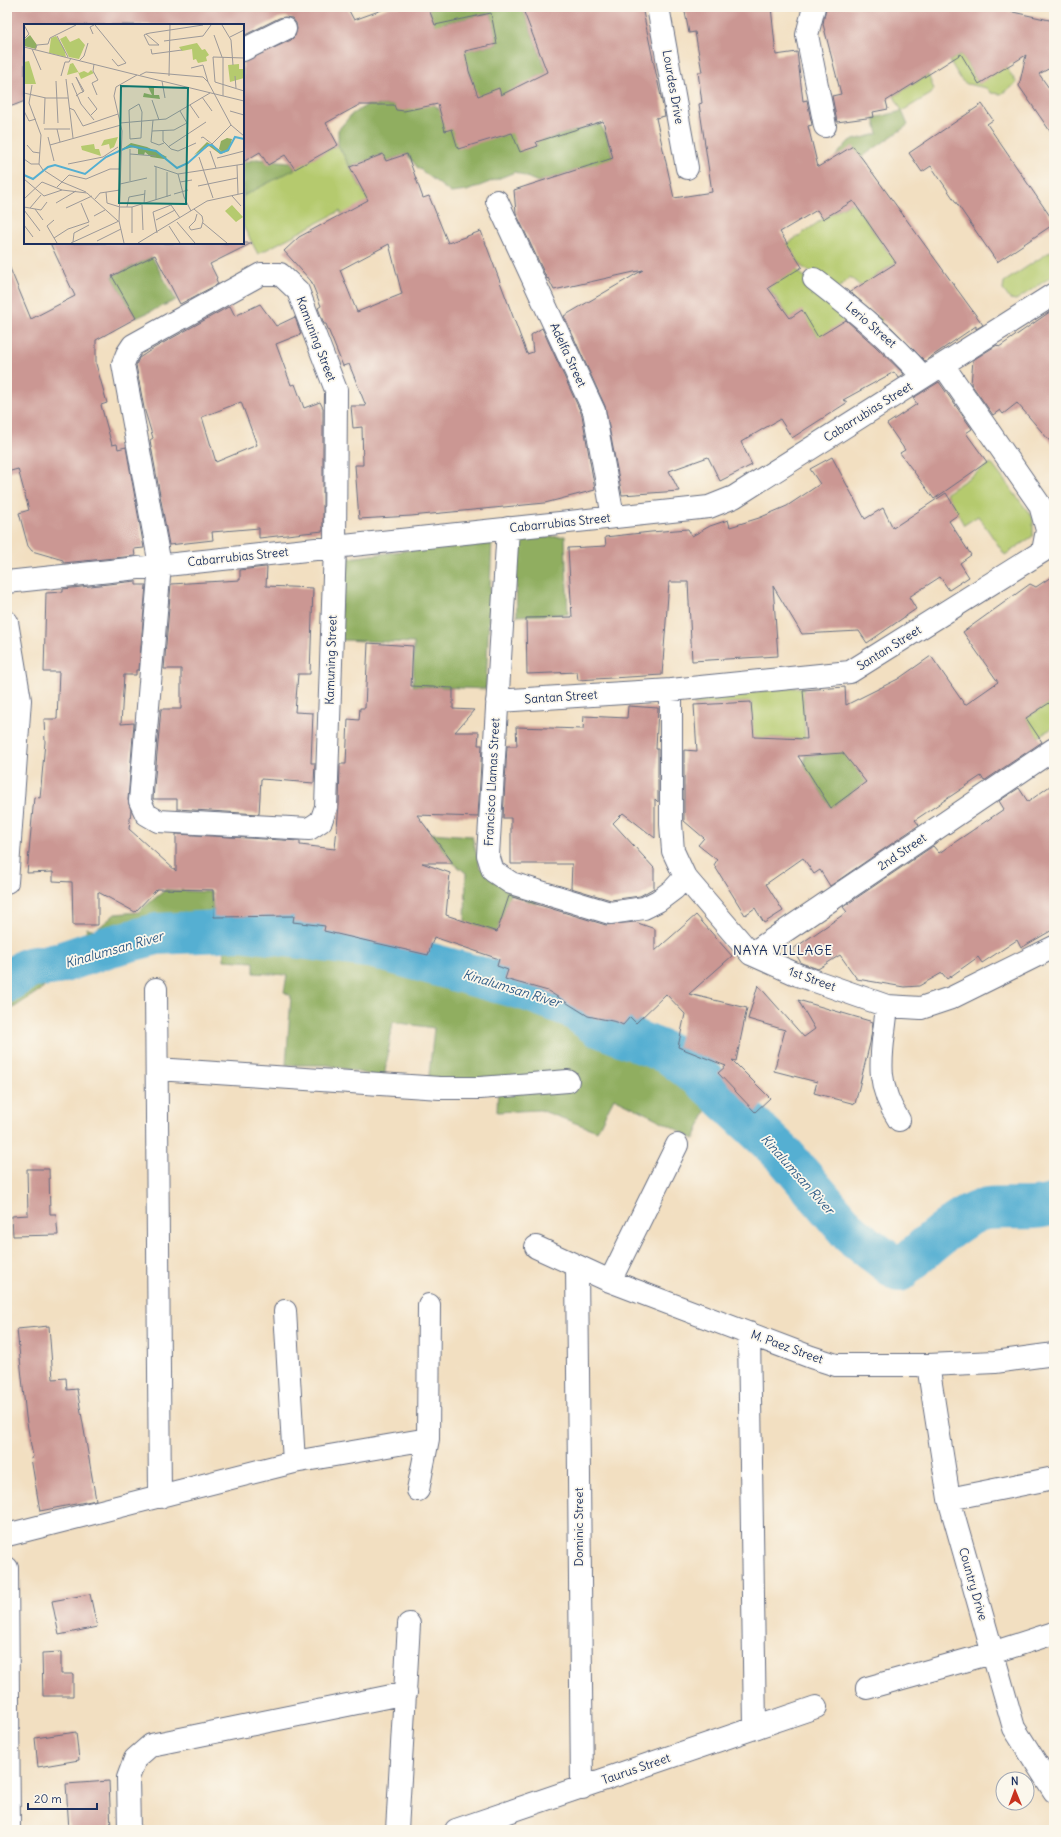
<svg xmlns="http://www.w3.org/2000/svg" width="1061" height="1837" font-family="Delius,sans-serif">
	<style>
		.green { fill: #b5ca6e; stroke: #687c66 }
		.forest { fill: #90ae61; stroke: #566e60 }
		.lines { fill: none; stroke-linecap: round; stroke-linejoin: round }
		.river { stroke: #54afd2; stroke-width: 42 }
		.building { fill: #cb9793; fill-rule: evenodd }
		.minor-casing { stroke: #666d81; stroke-width: 24 }
		.major-casing { stroke: #666d81; stroke-width: 24 }
		.minor { stroke: #fff; stroke-width: 22 }
		.major { stroke: #fff; stroke-width: 22 }
		.labels { text-anchor: middle; stroke-width: 3.5; stroke-linejoin: round; paint-order: stroke }
		.street-label { font-size: 12px; fill: #1b2f5e; stroke: #fbf7ec }
		.water-label { font-size: 13px; font-style: italic; fill: #2f5c87; stroke: #fbf7ec }
		.neighbourhood-label { font-size: 13px; letter-spacing: 1px; fill: #1b2f5e; stroke: #fbf7ec }
		.inset-river { fill: none; stroke: #54afd2; stroke-width: 2 }
		.inset-road { fill: none; stroke: #9c9999; stroke-width: 1 }
		.view { fill: #0f766e; fill-opacity: 0.15; stroke: #0f766e; stroke-width: 2 }
		.inset-edge { fill: none; stroke: #1b2f5e; stroke-width: 2 }
	</style>
	<rect width="100%" height="100%" fill="#fbf7ec"/>
	<filter id="ink" filterUnits="userSpaceOnUse"><feTurbulence type="fractalNoise" baseFrequency=".025" numOctaves="2"/><feDisplacementMap in="SourceGraphic" scale="8" xChannelSelector="R" yChannelSelector="G"/><feConvolveMatrix kernelMatrix="1 2 1 2 8 2 1 2 1" color-interpolation-filters="sRGB"/></filter>
	<filter id="wash" filterUnits="userSpaceOnUse"><feTurbulence type="fractalNoise" baseFrequency=".012" numOctaves="4" result="noise"/><feDisplacementMap in="SourceGraphic" scale="16" xChannelSelector="R" yChannelSelector="G"/><feGaussianBlur stdDeviation="0.9" result="paint"/><feColorMatrix in="noise" values="0 0 0 0 0 0 0 0 0 0 0 0 0 0 0 0 0 1.4 0 .05"/><feComposite in="paint" operator="in"/></filter>
	<g filter="url(#wash)">
		<rect width="100%" height="100%" fill="#f2dfc1"/>
		<path class="green" d="M961,54L979,84L1003,63L1017,83L1001,94L991,93L986,88L967,84L961,80L950,61Z
			M928,75L934,89L931,94L902,111L894,96Z
			M338,145L377,217L351,231L340,211L258,254L243,226V196Z
			M850,203L855,205L887,251L901,259L872,278L895,312L876,324L874,321L885,308L850,277L838,289L802,267L787,244L823,219Z
			M1054,249V275L1016,300L1010,299L1003,290L1004,282Z
			M796,270L869,328L849,339L818,337L802,311L790,318L768,287Z
			M991,463L1033,518V536L1005,555L978,516L964,525L946,493Z
			M803,687L805,739L753,737L751,702L694,705L693,698Z
			M1054,700V727L1038,737L1026,718Z"/>
		<path class="forest" d="M428,7H522L547,72L531,80L534,87L542,140L600,124L606,134L615,165L586,167L538,182L515,172L467,191L451,193L417,167L407,154L386,161L383,154L350,167L338,145V130L352,114L367,105H394L426,99L437,107L461,139L472,79L466,61L454,53L497,44L491,13L444,23L451,54L442,45Z
			M902,111L908,125L862,157L865,163L835,157L849,141L878,134L874,118Z
			M256,159L290,162L295,169L243,196V163Z
			M152,257L176,300L136,318L112,276Z
			M565,536L568,614L517,616L515,539Z
			M492,539L486,689L413,686L414,643L340,640L342,559Z
			M850,748L866,782L868,796L860,786L831,808L813,779L804,782L805,756L835,753Z
			M431,833L472,836L480,868L508,886L537,901L532,921L519,931L529,901L510,894L497,932L465,922L466,873L452,862Z
			M165,890L211,892L214,917L224,922L294,927L428,955L431,944L503,972L501,983L532,992L572,1007L598,1026L613,1032L638,1030L701,1056L745,1104L730,1121L709,1104L694,1139L667,1124L614,1098L597,1131L540,1110L497,1112L498,1081L428,1084L434,1028L393,1022L384,1078L328,1065H286L291,996L284,992L287,975L254,973V962L224,960V949L210,950L162,948L127,953L64,974L12,1009L16,968L32,967L39,959L80,949L87,928L96,930L115,914L138,912Z"/>
		<g class="lines">
			<path class="river" d="M7,982L28,968L57,964L107,947L157,934L241,930L374,948L529,991L572,1007L598,1026L670,1054L705,1081L784,1155L851,1234L899,1271C918,1254 962,1212 987,1209C1009,1206 1033,1212 1054,1204"/>
		</g>
		<g id="blocks">
			<path class="building" d="M7,7H347L354,20L390,7H428L435,25L491,13L497,44L465,51L469,71L478,96L499,88L501,95L547,72L522,7H642L665,116L656,118L674,198L712,192L699,104L702,103L698,72H702L695,32L689,33L684,7H771L776,55L797,52L803,101L807,100L812,125L808,126L818,167L853,146L983,325L976,329V326L925,361L892,328L850,292L896,263L853,201L823,219L817,210L780,232L802,267L768,288L790,318L802,310L818,337L846,320L875,346L904,374L898,378L894,372L843,400L848,402L792,438L780,419L741,442L752,465L720,481L708,457L669,471L679,491L622,495L605,406L564,316L643,270L554,290L548,278L547,279L516,213L514,190L613,158L603,121L536,142L538,146L520,152L512,133L458,149L452,129L445,131L438,104L404,111L396,110L394,105H359L326,123L338,145L295,169L285,155L268,165L260,152L243,162V62L291,40L295,36L297,29L296,23L292,18L285,17L279,18L243,36V25H25V101L7,108Z
				M826,7H990L1054,21V66L1039,74L1054,95V137L1019,86L1026,55L979,84L961,54L886,101L888,109L873,112L874,117L837,122L832,96L841,94L823,24Z
				M982,104L993,120L987,124L1054,222V224L997,262L931,166L922,172L909,153Z
				M383,154L386,161L407,154L423,198L429,196L448,243L481,231L527,354L533,352L531,335L542,328L582,415L595,490L545,503L411,516L359,519L355,465H363L362,427L353,428L351,406H366L349,364L343,366L326,324H324L318,308L321,306L311,281L284,251L299,237L368,200L350,167ZM389,244L402,294L357,312L340,270Z
				M50,243H252L210,264L217,278L216,279L218,284L180,304L155,255L112,276L136,318L96,340V364L107,403L101,405L112,445L117,444L118,449L126,447L144,548L134,549L135,556L63,563V560L32,551L28,546L19,513L29,510L18,469L7,472V261L31,319L75,296Z
				M260,304L276,326L295,317L301,334L276,344L291,385L295,384L304,408L320,402L323,408V531L259,538V528L212,532L213,540L169,545L150,440L153,438L144,408L136,365L139,358L154,348L230,306L235,316ZM241,402L257,445L216,462L202,417Z
				M1054,309V446L1017,403L1003,414L1000,410L993,415L971,384L973,360L997,345L999,347L1002,345Z
				M939,382L972,429L966,433L987,462L934,499L900,453L905,450L887,424L917,404L913,398Z
				M832,457L865,519L883,508L893,528L946,493L959,514L949,521L971,555L960,563L969,577L949,590L940,577L909,597L916,609L867,643L859,631L802,634L773,586L778,656L692,661L688,582H669L662,675L578,680L577,672L527,674L526,618L572,617L568,548L606,546L605,537L651,532L688,529L692,536L710,526L728,520L730,527L759,518L787,506L820,484L810,469Z
				M265,567H267L266,586L313,588L310,674H298L295,712L313,713L311,763H315L314,783L261,779L259,814L177,809V799H153L161,709H181V669H164L171,584L240,580V570Z
				M1054,575V700L1026,718L1042,742L984,781L981,776L915,820L919,825L830,886L820,870L814,874L803,858L766,884L783,911L764,923L755,908L745,915L714,865L717,860L698,845L704,838L684,821V750L697,751L694,705L751,702L754,737L807,739L803,690L845,687L846,705L898,679L931,656L965,705L998,682L963,632L1030,584L1036,587ZM843,753L866,782L831,808L798,756Z
				M136,581V585H146L139,670H136V675H124L121,724L134,723L128,800L131,810L129,829L176,871V834L300,841V845L335,849L339,805L340,764H346L348,719L359,720L360,708H365L368,643L413,646L411,686L453,688V709L474,710L455,732H479L478,745H482L478,817L417,815L453,863H422L450,873L446,915L497,932L509,896L606,925L635,922L655,929V951L696,915L732,956L689,994L747,1008L736,1061L732,1060L770,1098L755,1112L718,1073L726,1066L678,1047L685,1014L666,994L636,1023L630,1017L623,1025L617,1022L588,1016L548,991L505,979L508,970L497,966L499,959L434,937L428,955L324,931L325,926L293,922L294,916L214,917L213,890L157,889L135,912L98,892V925H73L72,882L53,881V872L27,873L34,797L40,798L45,742L44,719H57L59,672H44L46,593L63,592V589Z
				M628,706L658,708L656,749H658V802L655,799V838L623,813L613,823L654,868V888L640,896L611,900L571,888L572,864H511V818H503L507,746H517L516,727L583,729L584,716L627,718Z
				M1054,783V929L1021,948L1017,940L982,963L978,957L947,979L942,973L919,986L904,987L857,979L840,955L818,969L801,963L793,949L847,912L843,907L933,846L939,853L1004,809L999,801L1019,788L1028,802Z
				M758,985L804,1037L815,1029L798,1000L873,1022L870,1043L855,1104L814,1093L817,1082L774,1071L785,1030L748,1019Z
				M27,1169H49L50,1214H56L58,1235L13,1236L12,1216L28,1215Z
				M49,1326L53,1379L66,1378L67,1390L77,1389L96,1500L40,1511L31,1458L33,1457L26,1417L17,1329Z
				M90,1594L97,1627L59,1635L52,1601Z
				M61,1652V1674H73V1696H43L42,1653Z
				M76,1732L79,1760L38,1767L35,1738Z
				M109,1781L111,1830H69L66,1784Z"/>
		</g>
	</g>
	<g filter="url(#ink)">
		<use href="#blocks" fill-opacity="0" stroke="#666d81" stroke-width="1"/>
		<g class="lines">
			<defs>
				<path id="minor" d="M658,7L687,168
					M814,7L807,35L825,126
					M243,50L285,29
					M497,201L594,411L613,517
					M261,274H280L298,291L336,390L335,547L326,807L321,821L309,829L158,821L146,814L140,801L160,565L123,364L127,354L133,345Z
					M814,279C855,311 888,337 923,377
					M508,528L488,855L493,871L511,883L610,913L644,908L658,901L674,889L685,877
					M7,582L709,507L734,497L1054,294
					M671,690V824L673,851L685,877L751,954L798,975L887,1006L921,1008L951,998L1054,947
					M497,701L671,690L850,672L1043,551L1047,530L1040,505L943,365
					M751,954L1054,749
					M156,989L160,1497
					M887,1006C883,1050 872,1080 899,1120
					M157,1069L440,1088H480L568,1081
					M536,1247L610,1281L811,1357L836,1365H928L995,1362L1054,1354
					M577,1266L582,1788
					M610,1281L677,1145
					M285,1311L294,1462
					M749,1333L755,1727
					M928,1365L949,1499L1014,1728L1054,1791
					M418,1490L428,1439L429,1305
					M949,1499L1054,1478
					M7,1535L294,1462L428,1439
					M867,1688L992,1653L1054,1633
					M129,1830L128,1778L135,1759L151,1745L406,1693
					M397,1830L409,1624
					M456,1830L816,1707"/>
				<path id="major" d="M7,622L20,700L7,882
					M7,1568L9,1830"/>
			</defs>
			<use href="#minor" class="minor-casing"/>
			<use href="#major" class="major-casing"/>
			<use href="#minor" class="minor"/>
			<use href="#major" class="major"/>
		</g>
	</g>
	<g class="labels">
		<g class="street-label">
			<text transform="translate(673 87) rotate(80)" y="4">Lourdes Drive</text>
			<text transform="translate(871 325) rotate(41)" y="4">Lerio Street</text>
			<text transform="translate(316 339) rotate(69)" y="4">Kamuning Street</text>
			<text transform="translate(568 355) rotate(65)" y="4">Adelfa Street</text>
			<text transform="translate(868 412) rotate(-32)" y="4">Cabarrubias Street</text>
			<text transform="translate(560 523) rotate(-6)" y="4">Cabarrubias Street</text>
			<text transform="translate(238 557) rotate(-6)" y="4">Cabarrubias Street</text>
			<text transform="translate(889 648) rotate(-32)" y="4">Santan Street</text>
			<text transform="translate(331 660) rotate(-88)" y="4">Kamuning Street</text>
			<text transform="translate(561 697) rotate(-4)" y="4">Santan Street</text>
			<text transform="translate(492 782) rotate(-87)" y="4">Francisco Llamas Street</text>
			<text transform="translate(902 852) rotate(-34)" y="4">2nd Street</text>
			<text transform="translate(812 979) rotate(20)" y="4">1st Street</text>
			<text transform="translate(787 1347) rotate(20)" y="4">M. Paez Street</text>
			<text transform="translate(579 1527) rotate(-90)" y="4">Dominic Street</text>
			<text transform="translate(973 1584) rotate(74)" y="4">Country Drive</text>
			<text transform="translate(636 1769) rotate(-19)" y="4">Taurus Street</text>
		</g>
		<g class="water-label">
			<text transform="translate(114 949) rotate(-16)" y="5">Kinalumsan River</text>
			<text transform="translate(512 988) rotate(17)" y="5">Kinalumsan River</text>
			<text transform="translate(798 1174) rotate(48)" y="5">Kinalumsan River</text>
		</g>
		<g class="neighbourhood-label">
			<text x="783" y="955">NAYA VILLAGE</text>
		</g>
	</g>
	<g transform="translate(24 24)">
		<rect width="220" height="220" fill="#f2dfc1"/>
		<path d="M32,12L40,24L42,33L25,29L27,14ZM42,12L46,18L55,14L61,21L55,35L45,33L36,15ZM173,19L178,26L181,25L185,31L182,33L183,37L174,39L172,35L169,36L168,25L158,27L155,23ZM5,37L12,60H0V38ZM49,39L55,49L60,47L64,49L67,46L70,49L57,55L54,48L43,51L46,40ZM215,40V45H220V54L206,58L204,41ZM94,113L90,123L86,125L85,120L77,122L80,116ZM70,120L71,125H75L77,132L58,126L57,122ZM208,181L219,193L212,198L201,187Z" fill="#b5ca6e"/>
		<path d="M6,11L13,21L12,25L0,22V16ZM130,62V71H135L136,75L119,73L120,69L128,71L124,63ZM203,114L208,115L205,127L196,130L185,122L170,131L183,118L199,128L195,125L197,117ZM107,119L123,123L143,133L140,135L127,133L121,128L120,131L114,130V125L110,123L97,126Z" fill="#90ae61"/>
		<path class="inset-river" d="M0,151L9,155L24,143L31,141L61,150L82,133L106,122L132,127L153,144L164,139L184,121H188L197,129L204,126L211,113L220,115"/>
		<path class="inset-road" d="M71,1L102,39L94,42L88,35M198,1L207,16L209,41M69,10L66,3L70,1M122,10L135,21H125L120,11L122,10L126,9L179,1M190,11L198,33M33,12L44,33M206,13L220,6M0,15L5,10L0,1M140,17L179,12L187,1M0,23L113,51M8,25L17,46M127,25L128,30L158,26M11,26L13,21L24,20L26,14L52,1M199,33V72M220,34L189,33L191,58L220,67M55,37L60,32L64,19M70,40L69,47L74,56L68,59L73,71M167,44L179,41L184,58M116,51L122,48L179,53L184,58L207,101L220,112M37,52L41,38H45L47,34M145,52L146,1M211,52L212,64M42,55L49,114M32,57L34,99M138,57L141,74M48,59L57,80L70,96M8,61L5,79L17,111L15,140L19,146M0,69L22,74H44M52,72L56,69L59,68L60,67L52,53L59,68M64,73L73,85L67,91M178,73L188,87M128,76L135,96M115,80L118,88L117,114L106,115L105,86ZM166,81L175,94M45,84L50,86L59,102L94,90M0,87L5,97L12,95M206,87L220,91M129,96L127,118L135,121L140,119M96,99L142,95L186,69M20,100L21,74M20,105H46M33,105L36,118M128,107L150,106L163,99L156,87M139,107V117L147,125L154,127L172,119M24,113L30,137M177,114L179,113L188,120L207,101M3,121L9,128L16,129M26,121L97,101M144,123L182,98M186,127L192,144M106,130L132,132M175,133L189,174M193,134L220,127M0,135L7,140H15M44,140L79,133L94,123M213,141L214,170M130,142L154,150L220,140M21,147L38,158L62,168M154,150L160,173L167,187M0,155L20,172L38,166L63,169L94,197M106,157V125M156,158L168,156M96,160L123,154M174,162L213,154M33,163L45,151L62,155L86,145H95M82,168L83,179L96,183H108L147,171M150,170L164,166M208,172L217,182M143,173V148M0,175L18,158L38,166M71,175L76,169L96,166M132,176V143M32,179L52,167M120,180L121,166M118,181L119,206M0,183L17,186L23,178M103,183L105,173L121,170M108,183V209M6,184L17,171M42,184L68,172M11,185L19,196M170,185L178,192L179,197L177,204L167,206L165,203L171,197L173,190M0,186L16,207M70,192L81,186M30,196L23,202L33,219M132,196L151,186M153,198L171,219M179,199L203,219M0,201L9,213M145,202L156,219M133,209L129,188L147,181L156,194M30,214L44,205L65,198L57,179M73,217L97,205M49,218L50,209L65,201M47,219L95,197M100,219L95,197L98,107L90,72L92,63L113,51L220,77M114,219L183,177L220,169"/>
		<path class="view" d="M97,62L164,64L162,180L95,179Z"/>
		<rect width="220" height="220" class="inset-edge"/>
	</g>
	<rect width="1061" height="1837" fill="none" stroke="#fbf7ec" stroke-width="24"/>
	<g transform="translate(1015 1791) rotate(359)"><circle r="19" fill="#fbf7ec" stroke="#a1a7b3"/>
	<path d="M0-3L7 15L0 10L-7 15Z" fill="#c8321e"/>
	<text y="-6" font-size="11" font-weight="bold" text-anchor="middle" fill="#1b2f5e">N</text>
	</g>
	<path d="M28 1803v6h69v-6" fill="none" stroke="#1b2f5e" stroke-width="2"/>
	<text x="34" y="1803" font-size="12" fill="#1b2f5e" stroke="#fbf7ec" stroke-width="3" paint-order="stroke">20 m</text>
</svg>
